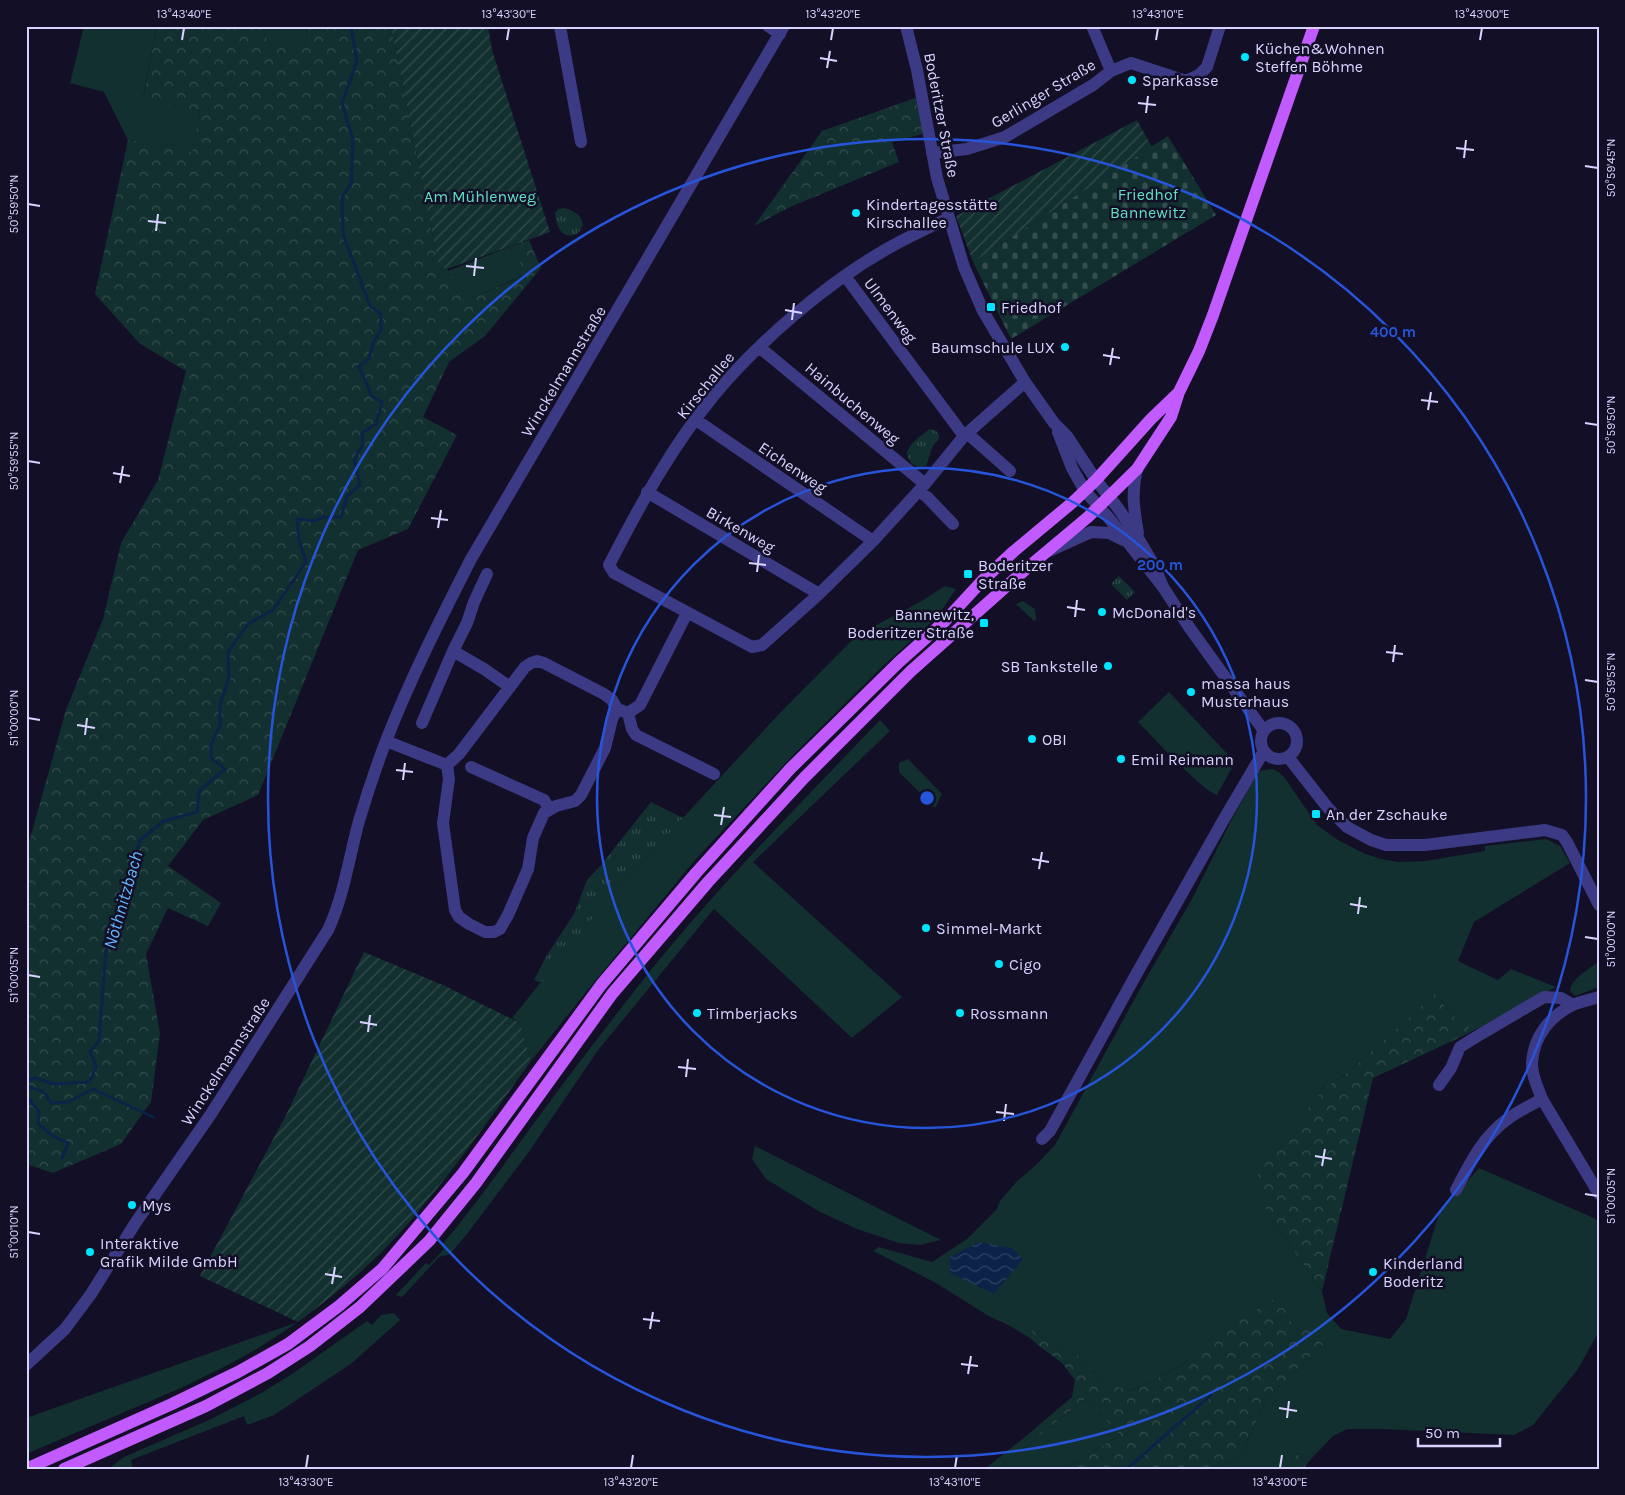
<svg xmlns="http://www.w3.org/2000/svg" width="1625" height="1495" font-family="Karla,sans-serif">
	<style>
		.grass { fill: #12302f }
		.forest { fill: url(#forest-crowns) }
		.cemetery { fill: url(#cemetery-stones) }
		.park { fill: url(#park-tufts) }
		.garden { fill: url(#garden-furrows) }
		.water { fill: url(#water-waves) }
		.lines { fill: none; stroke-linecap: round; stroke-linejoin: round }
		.stream { stroke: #0c2248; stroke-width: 3 }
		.minor { stroke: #3d3a85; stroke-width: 12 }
		.major { stroke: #c25bff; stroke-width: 12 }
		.ticks { fill: none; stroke: #d9d4ff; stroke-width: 2 }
		.ring { fill: none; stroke: #2655da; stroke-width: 2.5 }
		.poi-dot { fill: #00e5ff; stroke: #130f26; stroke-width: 2 }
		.labels { text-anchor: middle; stroke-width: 5; stroke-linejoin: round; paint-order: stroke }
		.poi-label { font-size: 16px; fill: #d9d4ff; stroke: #130f26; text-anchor: start }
		.street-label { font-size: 16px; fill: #d9d4ff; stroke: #130f26 }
		.park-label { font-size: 16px; fill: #5fe0c0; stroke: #130f26 }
		.water-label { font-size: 18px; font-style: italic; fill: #62b6ff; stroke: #130f26 }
		.centre { fill: #2655da; stroke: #130f26; stroke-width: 2.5 }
		.ring-label { font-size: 15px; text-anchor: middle; font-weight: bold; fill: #2655da; stroke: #130f26; stroke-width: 5; stroke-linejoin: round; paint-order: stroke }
		.neatline { fill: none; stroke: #d9d4ff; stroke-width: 2 }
		.ticks-label { font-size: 12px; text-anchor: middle; fill: #d9d4ff }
	</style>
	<defs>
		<pattern id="forest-crowns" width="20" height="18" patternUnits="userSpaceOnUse" patternTransform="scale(1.25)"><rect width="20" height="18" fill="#12302f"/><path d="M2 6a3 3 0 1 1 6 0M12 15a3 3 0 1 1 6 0" fill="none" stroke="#344d4e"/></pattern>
		<pattern id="cemetery-stones" width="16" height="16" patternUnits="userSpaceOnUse" patternTransform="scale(1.25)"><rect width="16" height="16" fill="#12302f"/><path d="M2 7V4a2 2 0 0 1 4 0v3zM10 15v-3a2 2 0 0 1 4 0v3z" fill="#344d4e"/></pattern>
		<pattern id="park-tufts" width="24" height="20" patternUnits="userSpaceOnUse" patternTransform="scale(1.25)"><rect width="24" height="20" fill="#12302f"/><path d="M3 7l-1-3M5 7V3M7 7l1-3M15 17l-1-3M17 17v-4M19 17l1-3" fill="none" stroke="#344d4e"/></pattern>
		<pattern id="garden-furrows" width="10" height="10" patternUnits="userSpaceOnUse" patternTransform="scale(1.25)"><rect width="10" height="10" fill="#12302f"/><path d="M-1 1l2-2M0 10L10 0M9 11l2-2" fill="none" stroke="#344d4e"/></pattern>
		<pattern id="water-waves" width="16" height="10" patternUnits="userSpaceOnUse" patternTransform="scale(1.25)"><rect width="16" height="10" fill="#0c2248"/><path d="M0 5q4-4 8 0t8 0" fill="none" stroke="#2f4163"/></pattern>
	</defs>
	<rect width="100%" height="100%" fill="#130f26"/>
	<path class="grass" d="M84,26H157L143,98L200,111L192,153L128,140L104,92L70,83Z
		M260,26H308L305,46H271Z
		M509,247L529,273L469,299L448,271Z
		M945,586L956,589L937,617L883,666L795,753L695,860L591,986L531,1061L520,1023L512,1018L607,900L778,715L857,635L920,602Z
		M1023,601L1035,609L1036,620L1034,621L1016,604Z
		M1169,692L1235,762L1217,795C1203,792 1152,736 1138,722Z
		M880,720L890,731L753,862L902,997L852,1038L714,909L599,1049L528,1153L467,1234L450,1254L439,1257L405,1294L401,1297L396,1295L426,1263L429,1265L444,1249L441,1246C480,1200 513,1151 548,1104C579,1062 611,1021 643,980C716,888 799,805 880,720Z
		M908,759L942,794L935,808L899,772V763Z
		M1272,769L1279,772L1284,777L1317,825L1338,840L1363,853L1381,859L1398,862L1425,861L1485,851V846L1546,839L1560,846L1570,863L1474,922L1458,961L1498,980L1511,969L1556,987L1467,1034L1468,1026C1450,1017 1448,1009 1437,993L1353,1068L1323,1090L1269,1216L1322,1291L1327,1313L1341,1329L1390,1339L1406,1319L1439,1214L1479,1168L1596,1219L1599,1224V1331L1578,1369L1533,1425L1514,1435L1383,1429H1347L1333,1436L1312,1458L1297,1453L1285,1469H1217L1242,1454L1267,1398L1328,1340L1300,1331L1287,1317L1213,1337L1184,1364L1142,1386L1128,1391L1102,1381L1079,1356L1055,1347L1032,1330L1030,1338L1010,1326L987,1315L936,1283L873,1251L879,1247L932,1262L967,1239L997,1209L1000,1201L1017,1181L1036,1165L1055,1145L1140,989L1192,899L1232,819L1259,771Z
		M1599,961V987L1575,996L1570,991C1572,977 1589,970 1599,961Z
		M755,1146L941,1240L920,1245L899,1243L857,1229L820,1212L766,1179L752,1159Z
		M394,1313L400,1320L352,1363L274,1415L247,1425L244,1416L131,1460L133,1469H108L124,1457L209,1420L263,1392L295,1372L367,1321L372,1325L381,1315Z
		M298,1322L257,1349L226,1366L181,1388L26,1454V1418Z
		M1085,1399L1120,1435L1065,1469H997Z"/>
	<path class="forest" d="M157,26H260L271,46H305L308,26H391L439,267L447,269L469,299L528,274L509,247L529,240L541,268L485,336L449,362L423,417L457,435L408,529L358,550L258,795L203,820L168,866L221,903L208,926L168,908L146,954L160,1033L151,1102L121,1144L53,1173L29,1165L26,1167V853L66,710L103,619L121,543L158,480L186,371L140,344L95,294L128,140L192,152L200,111L143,99Z
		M918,97L923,134L892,142L899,162L790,207L754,226L822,131Z
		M1437,992C1446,1009 1451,1017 1469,1026L1467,1034L1373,1078L1322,1291L1269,1216L1255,1179L1288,1133L1323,1090L1353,1068Z
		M1274,1299L1288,1310L1287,1317L1300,1331L1313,1325L1328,1340L1267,1398L1242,1454L1217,1469H1065L1120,1435L1085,1399L997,1469H985L1025,1437L1072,1397L1075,1380L1062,1363L1039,1346L1030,1338L1032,1330L1055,1347L1079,1356L1102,1381L1129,1391L1142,1386L1184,1364L1213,1337Z
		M1297,1453L1312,1458L1303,1469H1285Z"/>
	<path class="cemetery" d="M1168,136L1216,215L1011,339L973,262Z"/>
	<path class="park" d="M564,208C574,211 580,213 583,224C582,227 581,230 579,232C573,238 562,236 559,228C557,225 555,217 555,213L558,209Z
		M930,429C933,430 939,431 939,436C940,440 935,443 933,446C930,452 929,459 926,466L918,467L912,464C910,461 907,457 907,453C909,443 922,435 930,429Z
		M1119,576L1135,592L1127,600L1111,584Z
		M651,802L683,818L607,900L541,983L534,980L547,955L574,914L587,880L601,865Z"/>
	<path class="garden" d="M391,26H488L492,50L550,232L447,269L439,267Z
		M1137,120L1152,147L973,262L956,216Z
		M364,952L445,986L520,1023L531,1061C488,1121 446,1182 396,1237C367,1269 333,1296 298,1322L200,1276L286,1115Z"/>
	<path class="water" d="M979,1242L1012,1248L1023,1259L994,1294L950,1273V1257Z"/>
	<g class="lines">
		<path class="stream" d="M26,1081L35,1078L54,1084L90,1082L96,1066L90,1052L99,1041L106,950L121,915L130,869L140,840L164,821L197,812L199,791L225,769L211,758V745L220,725V704L229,678L228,652L248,624L273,610L302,568L306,562L299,539L297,519L314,521L324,517H341L347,496L360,485L354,459L363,445L362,433L376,424L382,402L372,397L359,366L369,359L373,343L381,330V314L370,306L343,234L342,197L351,184L353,140L342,103L357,61L351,26
			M26,1086L44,1092L51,1103L68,1102L93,1089L153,1117
			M26,1095L39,1112L38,1124L53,1136L68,1143L62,1158
			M1127,1469L1211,1395"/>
		<path class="minor" d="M560,26L581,142
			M768,26L780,34
			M906,26L917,70L937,178L964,267L983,311L1025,382L1054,423L1067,436L1096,480L1118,508L1138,538L1154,565L1163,587
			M1092,26L1111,71
			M932,153L967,149L1005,137L1093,85L1111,71L1131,63L1186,81L1199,75L1207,67L1220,26
			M949,218C927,228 906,238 885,250C824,285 760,341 715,394C672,446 640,505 609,565L614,573L752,647L762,645L819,594L873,541L925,484L964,436L1025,382
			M845,276L964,436
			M759,347L925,484
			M696,420L873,541
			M1058,432L1072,468L1085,491L1108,517L1163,587L1189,627L1264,731
			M967,433L1010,471
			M1137,469C1131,493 1134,509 1138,533
			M919,491L927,497L953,524
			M647,492L819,594
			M1049,551L1091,532L1109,533L1123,540
			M453,651L484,669L510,687
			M537,661L544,663L604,694L612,700L617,709L612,719L605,748L581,795L575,801L556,806L544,813L533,838L528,869L508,915L500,929L494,932H485L469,924L459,917L455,910L443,823L449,779L447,765L459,754L525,667L531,663Z
			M617,709L628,713L632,729L636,735L714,774
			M628,713L640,705L687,613
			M422,723L453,651L467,623L474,602L487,574
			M1261 741a18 18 0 1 1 36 0a18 18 0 1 1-36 0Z
			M386,741L447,765
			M1288,757L1328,808L1347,827L1371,840L1386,845H1425L1545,830L1562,835L1567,842L1599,905
			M471,767L544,800L549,809
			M1599,997C1590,1000 1581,1001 1573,1005C1550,1016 1534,1036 1532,1062C1531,1074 1538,1088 1542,1099L1599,1194
			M1439,1085L1451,1068L1460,1047L1481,1034L1544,997L1561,998L1573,1005
			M1042,1139L1050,1131L1133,980L1224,819L1264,751
			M1456,1190C1470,1163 1483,1136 1509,1118C1519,1111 1531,1105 1542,1099
			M26,1365L65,1329L91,1294L136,1222L211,1114L328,930C344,896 349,857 359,821C367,794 376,767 386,741C410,679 441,618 471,559L784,26"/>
		<path class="major" d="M26,1469L172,1404L238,1372L288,1344L339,1306L382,1269L463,1173L601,985L696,873L790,769L899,662L945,621L982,581L1013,552L1073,502L1096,480L1151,419L1177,394
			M64,1469L206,1406L268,1373L310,1346L360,1307L429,1241L476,1183L612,994L708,882L804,778L911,671L1026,569L1088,517L1137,469L1171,417L1179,392L1199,351L1213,315L1314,26"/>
	</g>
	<path class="ticks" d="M182,40L184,28M507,40L509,28M831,40L833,28M1156,40L1158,28M1480,40L1482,28M820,58L837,61M827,68L830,51M1138,103L1156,105M1146,113L1148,96M1456,148L1474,150M1464,158L1466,140M1585,166L1598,168M28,204L40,206M148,221L166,223M156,231L158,214M466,266L484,268M474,276L476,258M785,310L802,313M792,320L794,303M1103,355L1120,358M1110,365L1113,348M1421,400L1438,402M1428,410L1431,392M1585,423L1598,425M28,461L40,463M113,473L130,476M120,483L123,466M431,518L448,520M438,528L441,510M749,563L766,565M757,572L759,555M1067,607L1085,610M1075,617L1077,600M1386,652L1403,654M1393,662L1395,645M1585,680L1598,682M28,718L40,720M77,725L95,728M85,735L87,718M396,770L413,772M403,780L405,763M714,815L731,817M721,825L724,807M1032,859L1049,862M1039,869L1042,852M1350,904L1367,907M1358,914L1360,897M1585,937L1598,939M28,975L40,977M360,1022L377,1025M368,1032L370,1015M678,1067L696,1069M686,1077L688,1059M996,1112L1014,1114M1004,1121L1006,1104M1315,1156L1332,1159M1322,1166L1325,1149M1585,1194L1598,1196M28,1232L40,1234M325,1274L342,1277M332,1284L335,1267M643,1319L660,1321M650,1329L653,1312M961,1364L978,1366M968,1374L971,1356M1279,1408L1297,1411M1287,1418L1289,1401M306,1468L308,1455M631,1468L633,1455M955,1468L957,1455M1280,1468L1282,1455"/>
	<g class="ring">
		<circle cx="927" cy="798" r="330"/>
		<circle cx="927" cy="798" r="659"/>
	</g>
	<g class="poi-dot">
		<circle cx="1245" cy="57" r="5"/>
		<circle cx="1132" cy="80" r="5"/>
		<circle cx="856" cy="213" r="5"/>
		<rect x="986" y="302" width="10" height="10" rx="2.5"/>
		<circle cx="1065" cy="347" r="5"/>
		<rect x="963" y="569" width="10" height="10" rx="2.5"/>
		<circle cx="1102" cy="612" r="5"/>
		<rect x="979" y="618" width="10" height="10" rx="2.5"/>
		<circle cx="1108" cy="666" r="5"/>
		<circle cx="1191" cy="692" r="5"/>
		<circle cx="1032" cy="739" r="5"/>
		<circle cx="1121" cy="759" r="5"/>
		<rect x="1311" y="809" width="10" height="10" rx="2.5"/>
		<circle cx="926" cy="928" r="5"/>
		<circle cx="999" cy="964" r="5"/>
		<circle cx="697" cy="1013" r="5"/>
		<circle cx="960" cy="1013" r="5"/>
		<circle cx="132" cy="1205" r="5"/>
		<circle cx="90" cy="1252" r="5"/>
		<circle cx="1373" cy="1272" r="5"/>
	</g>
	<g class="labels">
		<g class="poi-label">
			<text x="1255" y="54">Küchen&amp;Wohnen<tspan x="1255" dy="18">Steffen Böhme</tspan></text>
			<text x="1142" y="86">Sparkasse</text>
			<text x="866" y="210">Kindertagesstätte<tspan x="866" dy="18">Kirschallee</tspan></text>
			<text x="1001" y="313">Friedhof</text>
			<text x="1055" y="353" text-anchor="end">Baumschule LUX</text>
			<text x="978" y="571">Boderitzer<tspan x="978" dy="18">Straße</tspan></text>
			<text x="1112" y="618">McDonald's</text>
			<text x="974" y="620" text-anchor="end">Bannewitz,<tspan x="974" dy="18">Boderitzer Straße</tspan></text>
			<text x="1098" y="672" text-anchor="end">SB Tankstelle</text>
			<text x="1201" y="689">massa haus<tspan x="1201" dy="18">Musterhaus</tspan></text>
			<text x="1042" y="745">OBI</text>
			<text x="1131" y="765">Emil Reimann</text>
			<text x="1326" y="820">An der Zschauke</text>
			<text x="936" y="934">Simmel-Markt</text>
			<text x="1009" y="970">Cigo</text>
			<text x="707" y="1019">Timberjacks</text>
			<text x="970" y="1019">Rossmann</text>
			<text x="142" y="1211">Mys</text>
			<text x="100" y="1249">Interaktive<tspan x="100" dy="18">Grafik Milde GmbH</tspan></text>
			<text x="1383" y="1269">Kinderland<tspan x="1383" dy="18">Boderitz</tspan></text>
		</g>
		<g class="street-label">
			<text transform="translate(1043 93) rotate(-31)" y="6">Gerlinger Straße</text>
			<text transform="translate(942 115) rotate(79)" y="6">Boderitzer Straße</text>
			<text transform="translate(891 310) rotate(53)" y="6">Ulmenweg</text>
			<text transform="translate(563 371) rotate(-59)" y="6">Winckelmannstraße</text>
			<text transform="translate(705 385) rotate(-51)" y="6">Kirschallee</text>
			<text transform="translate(853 403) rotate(40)" y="6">Hainbuchenweg</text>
			<text transform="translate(793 467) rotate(34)" y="6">Eichenweg</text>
			<text transform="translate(741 529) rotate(30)" y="6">Birkenweg</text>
			<text transform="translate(225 1061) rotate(-57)" y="6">Winckelmannstraße</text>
		</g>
		<g class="park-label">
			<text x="1148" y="200">Friedhof<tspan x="1148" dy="18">Bannewitz</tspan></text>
			<text x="480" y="202">Am Mühlenweg</text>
		</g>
		<g class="water-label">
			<text transform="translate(123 900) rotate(-74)" y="6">Nöthnitzbach</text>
		</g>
	</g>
	<circle cx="927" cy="798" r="8" class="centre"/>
	<g class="ring-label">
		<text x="1393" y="337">400 m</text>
		<text x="1160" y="570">200 m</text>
	</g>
	<rect width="1625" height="1495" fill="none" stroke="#130f26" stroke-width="55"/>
	<path d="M1418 1438v8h82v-8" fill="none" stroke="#d9d4ff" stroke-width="2.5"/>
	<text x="1425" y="1438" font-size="15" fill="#d9d4ff" stroke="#130f26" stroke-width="4" paint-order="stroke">50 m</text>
	<rect x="28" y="28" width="1570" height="1440" class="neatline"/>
	<g class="ticks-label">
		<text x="184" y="18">13°43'40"E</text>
		<text x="509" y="18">13°43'30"E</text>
		<text x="833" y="18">13°43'20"E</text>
		<text x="1158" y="18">13°43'10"E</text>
		<text x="1482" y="18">13°43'00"E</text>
		<text transform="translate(1611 168) rotate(-90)" y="4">50°59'45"N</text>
		<text transform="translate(14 204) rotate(-90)" y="4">50°59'50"N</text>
		<text transform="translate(1611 425) rotate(-90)" y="4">50°59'50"N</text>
		<text transform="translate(14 461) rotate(-90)" y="4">50°59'55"N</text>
		<text transform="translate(1611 682) rotate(-90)" y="4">50°59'55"N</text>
		<text transform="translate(14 718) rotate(-90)" y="4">51°00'00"N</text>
		<text transform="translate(1611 939) rotate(-90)" y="4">51°00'00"N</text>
		<text transform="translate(14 975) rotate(-90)" y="4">51°00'05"N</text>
		<text transform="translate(1611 1196) rotate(-90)" y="4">51°00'05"N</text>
		<text transform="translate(14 1232) rotate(-90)" y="4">51°00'10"N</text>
		<text x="306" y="1486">13°43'30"E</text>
		<text x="631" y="1486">13°43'20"E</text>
		<text x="955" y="1486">13°43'10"E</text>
		<text x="1280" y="1486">13°43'00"E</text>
	</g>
</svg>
